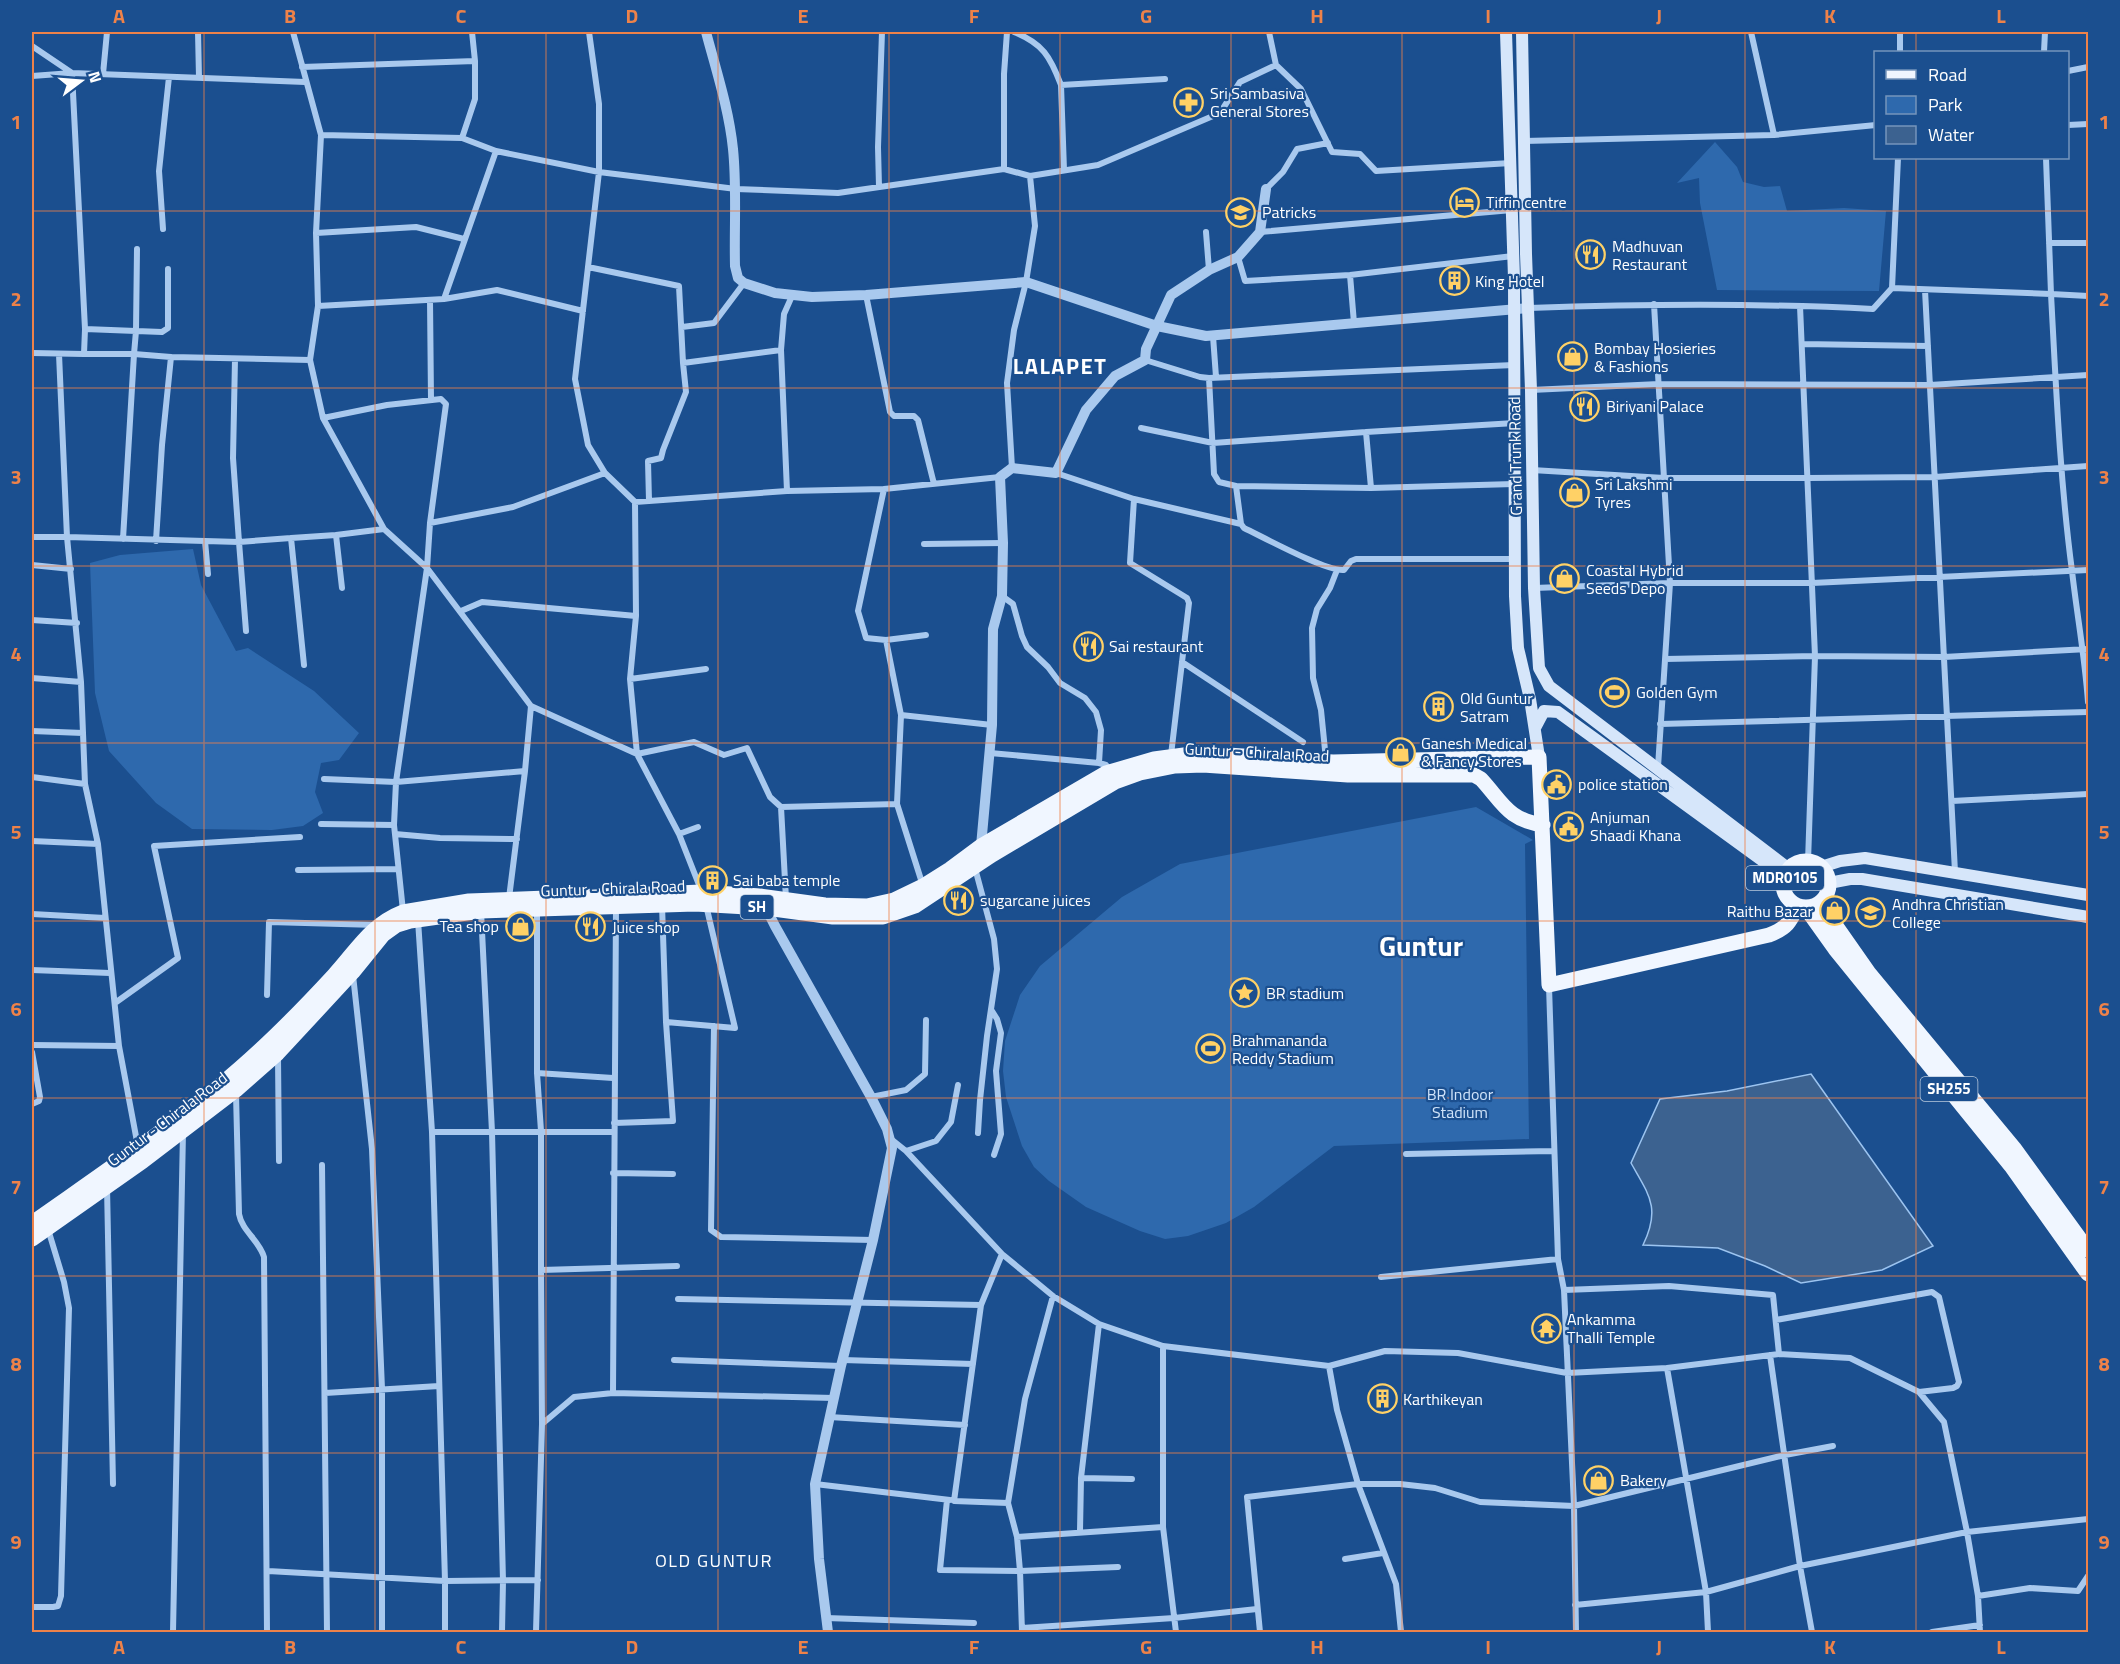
<svg xmlns="http://www.w3.org/2000/svg" width="2120" height="1664" font-family="'Titillium Web',sans-serif">
	<style>
		.green { fill: #2e69ad }
		.water { fill: #3c6290; stroke: #9cc4f0; stroke-width: 1.5 }
		.lines { fill: none; stroke-linecap: round; stroke-linejoin: round }
		.minor { stroke: #a9c9ee; stroke-width: 6 }
		.tertiary { stroke: #a9c9ee; stroke-width: 10 }
		.secondary { stroke: #d6e6fa; stroke-width: 12 }
		.primary { stroke: #f0f6ff; stroke-width: 15 }
		.grid { fill: none; stroke: #ee8249; stroke-width: 1.5; stroke-opacity: 0.55 }
		.labels { text-anchor: middle; stroke-width: 4.5; stroke-linejoin: round; paint-order: stroke }
		.shield { fill: #1b4f8f; stroke: #bbcadd; stroke-width: 1.5 }
		.shield-label { font-size: 15px; font-weight: bold; fill: #fff }
		.poi-label { font-size: 16px; fill: #fff; stroke: #1b4f8f; text-anchor: start }
		.street-label { font-size: 16px; fill: #fff; stroke: #1b4f8f }
		.park-label { font-size: 16px; fill: #cfe3fa; stroke: #1b4f8f }
		.neighbourhood-label { font-size: 18px; letter-spacing: 1.5px; fill: #fff; stroke: #1b4f8f }
		.district-label { font-size: 22px; font-weight: bold; letter-spacing: 1.5px; fill: #fff; stroke: #1b4f8f }
		.town-label { font-size: 28px; font-weight: bold; fill: #fff; stroke: #1b4f8f }
		.neatline { fill: none; stroke: #ee8249; stroke-width: 2 }
		.grid-label { font-size: 20px; text-anchor: middle; font-weight: bold; fill: #ee8249 }
	</style>
	<rect width="100%" height="100%" fill="#1b4f8f"/>
	<path class="green" d="M1715,142L1737,167L1743,182L1764,187L1780,186L1787,211L1844,208L1886,211L1879,291L1717,290L1700,203L1699,178L1677,183Z
		M193,549L201,585L236,651L248,648L314,691L359,733L339,760L321,763L315,792L323,813L303,826L272,830L192,829L156,803L109,751L95,693L90,563L120,555Z
		M1476,807L1533,840L1525,844L1529,1139L1334,1146L1254,1207L1226,1223L1188,1236L1165,1239L1140,1231L1086,1207L1049,1181L1034,1167L1022,1146L1006,1097L1003,1071L1005,1041L1020,995L1040,966L1122,897L1180,864Z"/>
	<path class="water" d="M1811,1074L1933,1246L1882,1270L1801,1283L1765,1266L1718,1248L1643,1245C1661,1208 1649,1195 1631,1163L1660,1099L1727,1091Z"/>
	<g class="lines">
		<path class="minor" d="M198,32L199,78
			M293,32L321,135L316,233L318,306L310,360L323,418L384,529L427,568L531,706L637,754L679,834L701,890
			M472,32L475,61
			M589,32L599,104V172L575,379L588,445L605,473L635,502L787,491L884,489L1000,477
			M1014,32C1043,44 1050,56 1061,85L1165,79
			M1269,32L1276,65L1301,89L1332,152L1360,154L1376,171L1511,163
			M1751,32L1774,135
			M32,46L72,73
			M1900,52V32
			M2044,52L2045,32
			M302,67L475,61V99L462,138
			M2068,71L2088,67
			M103,74L107,32
			M32,76L72,73
			M1061,85L1064,170
			M2068,125L2088,124
			M321,135L462,138L496,151L599,172L736,189L838,193L1004,169L1030,176L1098,165L1220,113L1240,82L1276,65
			M1524,141L1774,135L1876,125
			M2046,158L2051,294L2088,296
			M1004,169V74L1007,32
			M879,187L878,147L882,32
			M1266,189L1283,172L1297,149L1328,143
			M163,229L159,171L169,77
			M1206,232L1209,270
			M1260,232L1512,210
			M316,233L416,227L464,239
			M2049,243H2088
			M137,249L136,331L162,332L168,328V269
			M1238,257L1245,281L1350,275L1513,256
			M588,267L679,286L683,363L781,350
			M1350,275L1354,323
			M1892,288L2051,294C2056,387 2060,480 2072,571C2077,615 2085,658 2088,702
			M1925,290L1955,872
			M866,295L890,412L894,416H914L918,420L934,484
			M444,299L496,151
			M430,300L431,400
			M1654,304L1670,583L1658,767
			M318,306L444,299L497,290L583,311
			M1800,306L1815,656L1808,862
			M1529,308C1644,304 1758,303 1873,309L1892,288L1898,158
			M682,327L714,323L744,283
			M85,329L136,331L134,354H84L85,329L72,73L305,82
			M1213,336L1216,377
			M1802,344L1928,346
			M32,353L84,354
			M1145,360L1200,377L1209,378L1514,365
			M1209,378L1214,474L1219,482L1236,486L1241,524L1244,528C1263,537 1327,572 1344,570L1351,561L1356,559H1515
			M1531,390L1659,384L1930,385L2088,375
			M323,418L387,405L441,399L446,404L430,523L427,568L396,782L394,825L403,911
			M1141,428L1213,443L1366,432L1515,423
			M1366,432L1371,488
			M1012,468L1007,383L1014,330L1026,282L1035,226L1030,176
			M1532,470L1664,478H1808L1935,477L2088,466
			M1056,473L1134,499L1130,563L1187,598L1189,603L1171,755
			M1236,486L1371,488L1514,484
			M884,489L858,611L866,638L886,640L901,715
			M787,491L781,350L784,314L792,296
			M1134,499L1241,524
			M649,501L648,461L661,458L663,450L686,392L683,363
			M635,502L636,616L630,679L637,754L694,742L724,755L747,748L770,797L781,807L897,804
			M430,523L513,507L605,473
			M32,537H67L59,354
			M123,539L134,354L171,357L310,360
			M156,541L162,445L171,357
			M924,544L1003,543
			M32,565L71,569
			M208,574L205,541L239,542L233,458L235,359
			M342,588L336,535L384,529
			M1534,588L1670,583H1812L2088,570
			M1002,596L1013,604L1022,636L1027,647L1048,667L1060,683L1085,698L1096,712L1101,730L1099,763
			M461,611L482,602L636,616
			M32,620L77,623
			M246,631L239,542L291,538
			M886,640L926,635
			M1665,659L1815,656L1944,657L2088,649
			M1182,662L1303,742
			M304,665L291,538L336,535
			M32,678L81,682
			M630,679L706,669
			M1660,724L2088,712
			M32,731L83,733
			M990,753L1099,763L1106,765L1112,771
			M1326,760L1321,710L1313,678L1312,628L1317,609L1330,588L1337,570
			M32,777L85,784
			M324,779L396,782L525,771L531,706
			M1952,801L2088,794
			M781,807L786,899
			M321,824L394,825
			M395,834L440,838L517,839
			M679,834L698,827
			M32,841L98,844
			M975,868L994,939L997,969L987,1036L980,1100L978,1133
			M298,870L398,869
			M923,886L897,804L901,715L992,725
			M509,898L525,771
			M537,909V1073L541,1131V1270L677,1266
			M481,911L492,1132L503,1581L502,1632
			M32,914L105,918
			M418,920L432,1132L445,1581V1632
			M32,970L110,973
			M353,975L372,1149L382,1389V1632
			M1549,986L1558,1259L1564,1290L1574,1506L1576,1632
			M267,995L269,922L377,925
			M115,1003L178,958L154,846L300,837
			M992,1011L997,1019L1001,1033L996,1071L1001,1134L994,1155
			M666,1022L735,1028L706,905
			M714,1026L711,1230L721,1237L873,1240
			M32,1045L119,1046
			M32,1052L40,1097L39,1101L32,1104
			M278,1057L279,1161
			M537,1073L613,1078
			M236,1094L239,1214C242,1231 259,1240 264,1257L267,1632
			M871,1097L906,1090L925,1074L926,1020
			M614,1123L673,1121L666,1022L662,905
			M432,1132H614
			M891,1139L906,1151L1002,1254L1053,1296L1099,1324L1163,1346L1329,1366L1385,1351L1458,1353L1567,1373L1667,1368L1779,1354L1850,1358L1919,1392L1944,1422L1967,1532L1978,1596L1980,1632
			M138,1147L119,1046L98,844L85,784L81,682L67,537L205,541
			M906,1151L936,1141L951,1122L958,1085
			M1406,1154L1554,1151
			M322,1165L327,1632
			M613,1173L673,1174
			M107,1187L113,1484
			M1002,1254L981,1305L954,1501L1008,1503
			M541,1270L542,1424
			M1381,1277L1558,1259
			M1564,1290L1669,1286L1773,1295L1779,1354
			M678,1299L981,1305
			M1776,1320L1932,1292L1939,1297L1959,1382L1957,1386L1953,1388L1919,1392
			M1163,1346V1527L1176,1632
			M1770,1355L1800,1566L1812,1632
			M674,1360L841,1366
			M843,1360L973,1364
			M1329,1366L1337,1410L1358,1484L1396,1584L1401,1632
			M1667,1368L1706,1592L1708,1632
			M325,1393L439,1386
			M613,1393L616,907
			M829,1417L965,1425
			M1081,1478L1132,1479
			M815,1484L950,1500
			M947,1500L940,1570L1020,1571L1118,1567
			M1080,1531L1081,1478L1099,1324
			M1017,1537L1163,1527
			M1345,1559L1383,1553
			M268,1571L445,1581L538,1580
			M1978,1596L2030,1588L2078,1591L2088,1576
			M1575,1605L1706,1592L1800,1566L1967,1532L2088,1519
			M32,1607H53L58,1606L61,1596L69,1308L64,1282L48,1229
			M826,1618L974,1623
			M1022,1628L1174,1618L1257,1609
			M173,1632L183,1132
			M536,1632L542,1424L574,1397L613,1393L834,1398
			M1022,1632L1020,1571L1017,1537L1008,1503L1025,1399L1053,1296
			M1260,1632L1247,1497L1358,1484H1400L1435,1488L1480,1502L1574,1506L1785,1455L1833,1446
			M1932,1632L1980,1625"/>
		<path class="tertiary" d="M706,32C716,70 729,109 733,149C737,188 734,227 735,266L738,278L744,283L775,293L812,297L866,295L1026,282L1157,326L1206,336L1529,308
			M981,846L992,725L993,629L1002,596L1003,543L1000,477L1012,468L1056,473L1086,410L1115,376L1145,360L1146,349L1171,295L1209,270L1238,257L1260,232L1266,189
			M764,904L775,926L871,1097L887,1129L892,1148L873,1240L841,1366L815,1484L819,1559L828,1632"/>
		<path class="secondary" d="M1506,32L1514,278L1515,596L1518,648L1530,699L1539,757
			M1522,32L1526,254L1531,390L1534,588L1539,668L1549,686L1789,869
			M1535,728L1544,711L1558,712L1785,877
			M1821,867L1840,861L1865,858L2088,895
			M1829,883L1850,879H1862L2088,917"/>
		<path class="primary" d="M1783 884a23 23 0 1 1 46 0a23 23 0 1 1-46 0Z
			M1820,903L1869,973L2014,1148L2088,1250
			M1805,907L1835,949L2011,1166L2088,1274
			M32,1223C110,1168 190,1115 260,1050C286,1026 310,1001 334,975C357,950 370,925 403,912L469,901L702,892L760,896L825,905L867,906L894,900L923,886L950,869L981,846L1106,773L1154,759L1199,753L1333,762L1539,757L1549,985L1769,935C1787,928 1790,922 1798,906
			M32,1239L143,1161L236,1090L278,1053L353,972L383,935L397,925L410,921L481,911L695,904L766,908L833,917H883L915,906L992,855L1115,782L1140,773L1175,766L1203,765L1348,775H1474L1481,779C1503,803 1508,820 1543,825"/>
	</g>
	<path class="grid" d="M204,32V1632M375,32V1632M546,32V1632M718,32V1632M889,32V1632M1060,32V1632M1231,32V1632M1402,32V1632M1574,32V1632M1745,32V1632M1916,32V52M1916,158V1632M32,211H2088M32,388H2088M32,566H2088M32,743H2088M32,921H2088M32,1098H2088M32,1276H2088M32,1453H2088"/>
	<defs>
		<symbol id="pharmacy-ring" viewBox="-11 -11 22 22"><circle r="9.5" fill="#1b4f8f" stroke="#ffd166" stroke-width="1.5"/><path d="M-2-6h4v4h4v4h-4v4h-4v-4h-4v-4h4Z" fill="#ffd166"/></symbol>
		<symbol id="hotel-ring" viewBox="-11 -11 22 22"><circle r="9.5" fill="#1b4f8f" stroke="#ffd166" stroke-width="1.5"/><path d="M-6-4.5h1.5V1H6V5H4.5V3h-9V5H-6ZM-4 0a1.8 1.8 0 1 1 3.6 0ZM.5 0V-2.5h3Q6-2.5 6 0Z" fill="#ffd166"/></symbol>
		<symbol id="school-ring" viewBox="-11 -11 22 22"><circle r="9.5" fill="#1b4f8f" stroke="#ffd166" stroke-width="1.5"/><path d="M0-5L7-2L0 1L-7-2ZM-4 1L0 2.5L4 1V4Q0 6-4 4Z" fill="#ffd166"/></symbol>
		<symbol id="restaurant-ring" viewBox="-11 -11 22 22"><circle r="9.5" fill="#1b4f8f" stroke="#ffd166" stroke-width="1.5"/><path d="M-5-6h1v4h1v-4h1v4h1v-4h1v5L-1.5 .5V6h-2V.5L-5-1ZM5-6V6H3V1.5H1.5Q1.5-4 5-6Z" fill="#ffd166"/></symbol>
		<symbol id="building-ring" viewBox="-11 -11 22 22"><circle r="9.5" fill="#1b4f8f" stroke="#ffd166" stroke-width="1.5"/><path d="M-4-6H4V6H1V3H-1V6H-4ZM-2.5-4.3h1.7v1.8h-1.7ZM.8-4.3h1.7v1.8H.8ZM-2.5-1h1.7V.8h-1.7ZM.8-1h1.7V.8H.8Z" fill="#ffd166"/></symbol>
		<symbol id="shop-ring" viewBox="-11 -11 22 22"><circle r="9.5" fill="#1b4f8f" stroke="#ffd166" stroke-width="1.5"/><path d="M-5-2.5h2.3a2.7 3.5 0 0 1 5.4 0H5L5.5 6h-11ZM-1.5-2.5h3a1.5 2.3 0 0 0-3 0Z" fill="#ffd166"/></symbol>
		<symbol id="stadium-ring" viewBox="-11 -11 22 22"><circle r="9.5" fill="#1b4f8f" stroke="#ffd166" stroke-width="1.5"/><path d="M0-5a6.5 5 0 1 0 0 10a6.5 5 0 1 0 0-10ZM-3.5-1.8h7v3.6h-7Z" fill="#ffd166"/></symbol>
		<symbol id="civic-ring" viewBox="-11 -11 22 22"><circle r="9.5" fill="#1b4f8f" stroke="#ffd166" stroke-width="1.5"/><path d="M-.6-6.5H3V-4.5H.6V-3L4-1V1h2V6H-6V1h2V-1L-.6-3ZM-1.2 2.5V6h2.4V2.5Z" fill="#ffd166"/></symbol>
		<symbol id="university-ring" viewBox="-11 -11 22 22"><circle r="9.5" fill="#1b4f8f" stroke="#ffd166" stroke-width="1.5"/><path d="M0-5L7-2L0 1L-7-2ZM-4 1L0 2.5L4 1V4Q0 6-4 4Z" fill="#ffd166"/></symbol>
		<symbol id="sight-ring" viewBox="-11 -11 22 22"><circle r="9.5" fill="#1b4f8f" stroke="#ffd166" stroke-width="1.5"/><path d="M0-6L1.8-2.2L6-1.7L2.9 1.2L3.7 5.4L0 3.3L-3.7 5.4L-2.9 1.2L-6-1.7L-1.8-2.2Z" fill="#ffd166"/></symbol>
		<symbol id="temple-ring" viewBox="-11 -11 22 22"><circle r="9.5" fill="#1b4f8f" stroke="#ffd166" stroke-width="1.5"/><path d="M0-6L5-2H3V0L6.5 2.5H4V6H1.5V3h-3V6H-4V2.5H-6.5L-3 0V-2H-5Z" fill="#ffd166"/></symbol>
	</defs>
	<g fill-rule="evenodd">
		<use href="#pharmacy-ring" x="1172" y="86" width="33" height="33"/>
		<use href="#hotel-ring" x="1448" y="186" width="33" height="33"/>
		<use href="#school-ring" x="1224" y="196" width="33" height="33"/>
		<use href="#restaurant-ring" x="1574" y="238" width="33" height="33"/>
		<use href="#building-ring" x="1438" y="264" width="33" height="33"/>
		<use href="#shop-ring" x="1556" y="340" width="33" height="33"/>
		<use href="#restaurant-ring" x="1568" y="390" width="33" height="33"/>
		<use href="#shop-ring" x="1558" y="476" width="33" height="33"/>
		<use href="#shop-ring" x="1548" y="562" width="33" height="33"/>
		<use href="#restaurant-ring" x="1072" y="630" width="33" height="33"/>
		<use href="#stadium-ring" x="1598" y="676" width="33" height="33"/>
		<use href="#building-ring" x="1422" y="690" width="33" height="33"/>
		<use href="#shop-ring" x="1384" y="736" width="33" height="33"/>
		<use href="#civic-ring" x="1540" y="768" width="33" height="33"/>
		<use href="#civic-ring" x="1552" y="810" width="33" height="33"/>
		<use href="#building-ring" x="696" y="864" width="33" height="33"/>
		<use href="#restaurant-ring" x="942" y="884" width="33" height="33"/>
		<use href="#shop-ring" x="1818" y="894" width="33" height="33"/>
		<use href="#university-ring" x="1854" y="896" width="33" height="33"/>
		<use href="#shop-ring" x="504" y="910" width="33" height="33"/>
		<use href="#restaurant-ring" x="574" y="910" width="33" height="33"/>
		<use href="#sight-ring" x="1228" y="976" width="33" height="33"/>
		<use href="#stadium-ring" x="1194" y="1032" width="33" height="33"/>
		<use href="#temple-ring" x="1530" y="1312" width="33" height="33"/>
		<use href="#building-ring" x="1366" y="1382" width="33" height="33"/>
		<use href="#shop-ring" x="1582" y="1464" width="33" height="33"/>
	</g>
	<g class="labels">
		<g class="shield">
			<rect x="1746" y="866" width="78" height="24" rx="4.5"/>
			<rect x="740.5" y="895" width="33" height="24" rx="4.5"/>
			<rect x="1920.5" y="1077" width="57" height="24" rx="4.5"/>
		</g>
		<g class="shield-label">
			<text x="1785" y="883">MDR0105</text>
			<text x="757" y="912">SH</text>
			<text x="1949" y="1094">SH255</text>
		</g>
		<g class="poi-label">
			<text x="1210" y="99">Sri Sambasiva<tspan x="1210" dy="18">General Stores</tspan></text>
			<text x="1486" y="208">Tiffin centre</text>
			<text x="1262" y="218">Patricks</text>
			<text x="1612" y="252">Madhuvan<tspan x="1612" dy="18">Restaurant</tspan></text>
			<text x="1475" y="287">King Hotel</text>
			<text x="1594" y="354">Bombay Hosieries<tspan x="1594" dy="18">&amp; Fashions</tspan></text>
			<text x="1606" y="412">Biriyani Palace</text>
			<text x="1595" y="490">Sri Lakshmi<tspan x="1595" dy="18">Tyres</tspan></text>
			<text x="1586" y="576">Coastal Hybrid<tspan x="1586" dy="18">Seeds Depo</tspan></text>
			<text x="1109" y="652">Sai restaurant</text>
			<text x="1636" y="698">Golden Gym</text>
			<text x="1460" y="704">Old Guntur<tspan x="1460" dy="18">Satram</tspan></text>
			<text x="1421" y="749">Ganesh Medical<tspan x="1421" dy="18">&amp; Fancy Stores</tspan></text>
			<text x="1578" y="790">police station</text>
			<text x="1590" y="823">Anjuman<tspan x="1590" dy="18">Shaadi Khana</tspan></text>
			<text x="733" y="886">Sai baba temple</text>
			<text x="980" y="906">sugarcane juices</text>
			<text x="1892" y="910">Andhra Christian<tspan x="1892" dy="18">College</tspan></text>
			<text x="1813" y="917" text-anchor="end">Raithu Bazar</text>
			<text x="499" y="932" text-anchor="end">Tea shop</text>
			<text x="612" y="933">Juice shop</text>
			<text x="1266" y="999">BR stadium</text>
			<text x="1232" y="1046">Brahmananda<tspan x="1232" dy="18">Reddy Stadium</tspan></text>
			<text x="1567" y="1325">Ankamma<tspan x="1567" dy="18">Thalli Temple</tspan></text>
			<text x="1403" y="1405">Karthikeyan</text>
			<text x="1620" y="1486">Bakery</text>
		</g>
		<g class="street-label">
			<text transform="translate(1515 456) rotate(-91)" y="6">Grand Trunk Road</text>
			<text transform="translate(1257 752) rotate(3)" y="6">Guntur - Chirala Road</text>
			<text transform="translate(613 888) rotate(-2)" y="6">Guntur - Chirala Road</text>
			<text transform="translate(167 1119) rotate(-37)" y="6">Guntur - Chirala Road</text>
		</g>
		<g class="park-label">
			<text x="1460" y="1100">BR Indoor<tspan x="1460" dy="18">Stadium</tspan></text>
		</g>
		<g class="neighbourhood-label">
			<text x="714" y="1567">OLD GUNTUR</text>
		</g>
		<g class="district-label">
			<text x="1060" y="374">LALAPET</text>
		</g>
		<g class="town-label">
			<text x="1421" y="956">Guntur</text>
		</g>
	</g>
	<rect width="2120" height="1664" fill="none" stroke="#1b4f8f" stroke-width="66"/>
	<rect x="1874" y="51" width="195" height="108" fill="#1b4f8f" stroke="#7695bc" stroke-width="1.5"/>
	<rect x="1886" y="70" width="30" height="9" fill="#f0f6ff" stroke="#7695bc" stroke-width="1.5"/>
	<text x="1928" y="81" font-size="18" fill="#ffffff">Road</text>
	<rect x="1886" y="96" width="30" height="18" fill="#2e69ad" stroke="#7695bc" stroke-width="1.5"/>
	<text x="1928" y="111" font-size="18" fill="#ffffff">Park</text>
	<rect x="1886" y="126" width="30" height="18" fill="#3c6290" stroke="#7695bc" stroke-width="1.5"/>
	<text x="1928" y="141" font-size="18" fill="#ffffff">Water</text>
	<g transform="translate(81 81) rotate(74)" stroke="#1b4f8f" stroke-width="4.5" paint-order="stroke">
	<path d="M0-4.5L10 22L0 15L-10 22Z" fill="#ffffff"/>
	<text y="-9" font-size="16" font-weight="bold" text-anchor="middle" fill="#ffffff">N</text>
	</g>
	<rect x="33" y="33" width="2054" height="1598" class="neatline"/>
	<g class="grid-label">
		<text x="119" y="23">A</text>
		<text x="290" y="23">B</text>
		<text x="461" y="23">C</text>
		<text x="632" y="23">D</text>
		<text x="803" y="23">E</text>
		<text x="974" y="23">F</text>
		<text x="1146" y="23">G</text>
		<text x="1317" y="23">H</text>
		<text x="1488" y="23">I</text>
		<text x="1659" y="23">J</text>
		<text x="1830" y="23">K</text>
		<text x="2001" y="23">L</text>
		<text x="16" y="129">1</text>
		<text x="2104" y="129">1</text>
		<text x="16" y="306">2</text>
		<text x="2104" y="306">2</text>
		<text x="16" y="484">3</text>
		<text x="2104" y="484">3</text>
		<text x="16" y="661">4</text>
		<text x="2104" y="661">4</text>
		<text x="16" y="839">5</text>
		<text x="2104" y="839">5</text>
		<text x="16" y="1016">6</text>
		<text x="2104" y="1016">6</text>
		<text x="16" y="1194">7</text>
		<text x="2104" y="1194">7</text>
		<text x="16" y="1371">8</text>
		<text x="2104" y="1371">8</text>
		<text x="16" y="1549">9</text>
		<text x="2104" y="1549">9</text>
		<text x="119" y="1654">A</text>
		<text x="290" y="1654">B</text>
		<text x="461" y="1654">C</text>
		<text x="632" y="1654">D</text>
		<text x="803" y="1654">E</text>
		<text x="974" y="1654">F</text>
		<text x="1146" y="1654">G</text>
		<text x="1317" y="1654">H</text>
		<text x="1488" y="1654">I</text>
		<text x="1659" y="1654">J</text>
		<text x="1830" y="1654">K</text>
		<text x="2001" y="1654">L</text>
	</g>
</svg>
